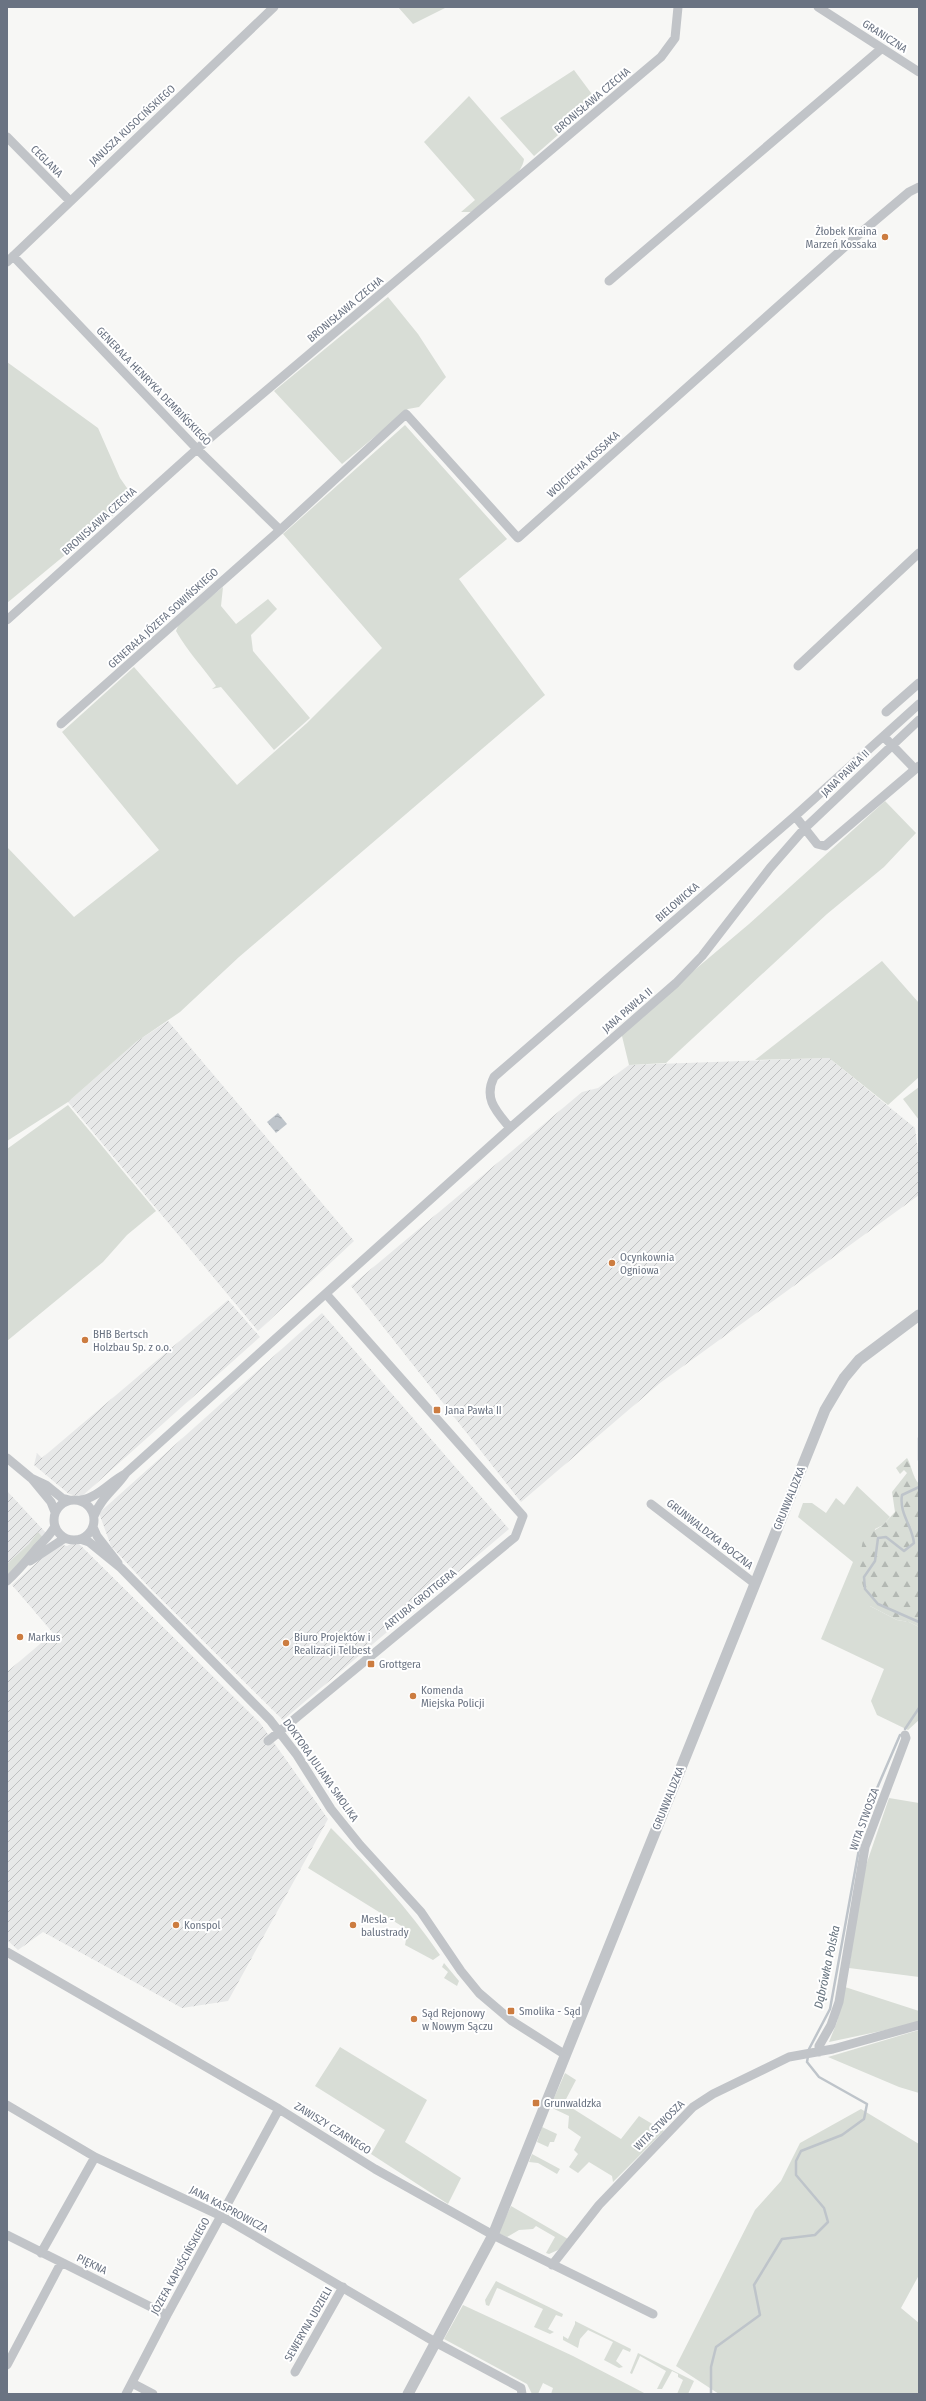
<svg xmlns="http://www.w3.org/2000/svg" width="926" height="2401" font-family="'Fira Sans Condensed',sans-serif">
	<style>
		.industrial { fill: url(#industrial-furrows) }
		.green { fill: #d8ddd6 }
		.forest { fill: url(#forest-firs) }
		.water { fill: url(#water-ripples) }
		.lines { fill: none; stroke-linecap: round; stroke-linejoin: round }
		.stream { stroke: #bec4ca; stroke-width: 2.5 }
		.minor { stroke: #c1c4c8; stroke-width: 9 }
		.tertiary { stroke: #c1c4c8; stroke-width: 11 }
		.poi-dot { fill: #cc7c40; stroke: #fff; stroke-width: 1.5 }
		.labels { text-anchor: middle; stroke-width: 4; stroke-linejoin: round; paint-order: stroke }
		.street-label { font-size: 11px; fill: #6a7382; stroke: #fff }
		.poi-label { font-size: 11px; fill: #6a7382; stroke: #fff; text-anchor: start }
		.water-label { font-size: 12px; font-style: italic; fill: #66737e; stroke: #fff }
	</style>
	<defs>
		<pattern id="industrial-furrows" width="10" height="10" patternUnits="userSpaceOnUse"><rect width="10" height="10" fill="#e7e8e8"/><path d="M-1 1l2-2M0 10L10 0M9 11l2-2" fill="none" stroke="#bfc0c1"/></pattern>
		<pattern id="forest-firs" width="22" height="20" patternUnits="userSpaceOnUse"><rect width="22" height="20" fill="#d8ddd6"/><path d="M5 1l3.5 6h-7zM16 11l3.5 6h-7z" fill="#b3b8b3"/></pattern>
		<pattern id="water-ripples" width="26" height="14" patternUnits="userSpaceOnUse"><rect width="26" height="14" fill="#bec4ca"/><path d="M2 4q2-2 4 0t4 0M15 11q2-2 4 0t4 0" fill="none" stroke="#9ea4a9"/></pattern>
	</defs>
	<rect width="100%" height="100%" fill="#f7f7f5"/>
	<path class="industrial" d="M168,1021L354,1241L258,1331L68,1102L136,1042Z
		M829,1058L915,1128L919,1160V1195L660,1383L521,1502L351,1286L582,1092L598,1088L629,1065Z
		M228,1300L260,1337L81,1497L69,1494L34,1465L37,1453L42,1458Z
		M322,1313L509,1529L283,1720L149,1587L111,1546L99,1513Z
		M7,1491L47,1534L7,1569Z
		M76,1541L260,1723L328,1819L228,2001L182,2008L43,1932L18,1950L7,1940V1672L53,1633L12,1585L57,1544L67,1546Z"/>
	<path class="green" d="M398,7H447L413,24Z
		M574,70L597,101L534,156L500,118Z
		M469,96L524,159C522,178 487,200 471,212H461L475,200L424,142Z
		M388,297L418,334L446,377L419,407L408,409L342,464L274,391Z
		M7,362L98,428L120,478L134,498L7,603Z
		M405,425L507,539L459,579L545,695L239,957L180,1012L136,1042L68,1102L7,1141V847L74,917L159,850L62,732L134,667L237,785L307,723L382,648L283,534Z
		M223,587L221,606L236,624L268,599L277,609L251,635L253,651L310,718L274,750L221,687L212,689L216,686C203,667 187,651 176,631L180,621Z
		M885,801L916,833L884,867L827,914L666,1063L629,1065L621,1032L749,924Z
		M882,961L919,1003V1077L888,1105L829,1058L755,1060Z
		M919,1087V1120L903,1099Z
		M68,1105L156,1211L127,1235L103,1262L7,1341V1149Z
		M857,1486L890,1517L883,1525L875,1529L870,1606L897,1620L909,1622L919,1627V1720L908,1730L877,1715L871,1701L884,1669L821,1639L853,1562L798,1517L803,1503H812L826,1513L836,1498L844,1505Z
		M38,1532L45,1540L7,1575V1564L29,1544Z
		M889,1798L919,1803V1977L849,1968L863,1874Z
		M331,1828C371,1868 408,1908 440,1955L433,1960L405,1945L408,1930L308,1868Z
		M444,1963L459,1981L457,1986L444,1978L448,1972L442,1967Z
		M845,1987L919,2011V2023L829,2042L837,2022Z
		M919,2030V2093L899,2087L828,2057Z
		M340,2047L427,2100L405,2142L461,2178L448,2204L371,2154L385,2130L315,2086Z
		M565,2073L576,2080L564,2103L621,2139L639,2116L664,2131L613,2182L612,2176L589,2162L578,2173L569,2167L578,2154L574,2150L581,2137L568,2128L569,2116L550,2107Z
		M861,2109L919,2144V2275L901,2308L919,2323V2394H719L676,2366L755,2210L781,2181L800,2143Z
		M542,2127L557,2134L554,2142H550L548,2147L537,2142Z
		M532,2154L560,2169L557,2174L538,2163L529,2162Z
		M511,2206L568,2239L558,2250L549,2254L546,2253L555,2237L536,2226L533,2229L519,2230L507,2237L498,2233Z
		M496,2281L563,2314L562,2317L556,2315L548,2329L554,2332L550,2334L534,2327L543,2309L500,2289L497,2288L489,2306L486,2305L485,2300Z
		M463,2305L573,2356L646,2394H551L553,2388L543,2383L538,2394H532L527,2384L444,2339Z
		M575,2321L631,2349L630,2352L623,2349L616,2361L623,2367L619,2368L604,2360L613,2342L588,2330L580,2339L578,2348L563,2340V2336L568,2339L575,2324Z
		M638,2353L694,2381L688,2394H677L683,2380L678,2377V2374L672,2371L662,2389H657L666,2371L640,2356L632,2374L630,2373Z"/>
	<path class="forest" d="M907,1458C912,1466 912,1476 919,1484V1627L909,1622L897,1620L870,1606C860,1583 857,1562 864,1537L883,1525L895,1512L892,1492L907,1473L904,1470L900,1474L896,1468Z"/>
	<path class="water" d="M278,1113L287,1124L276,1133L267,1122Z"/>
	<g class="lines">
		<path class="stream" d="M919,1438V1460
			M919,1487L902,1495C899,1514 912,1525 914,1543L904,1551L886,1537L878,1538L875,1561L864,1577L865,1589L878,1604L919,1622
			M905,1729L919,1708
			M808,2051L830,2009L865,1816L900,1735
			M711,2394V2367L716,2347L760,2315L754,2285L782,2239L815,2235L828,2222L824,2208L796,2175V2161L801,2151L842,2135L864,2119L867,2104L819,2077L807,2062L808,2056"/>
		<path class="minor" d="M818,7L919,72
			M7,137L70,201
			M13,256L197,449L280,530
			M7,262L274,7
			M609,281L881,49
			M7,620L197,449L661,57L675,38L678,7
			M798,666L919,553
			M886,712L919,683
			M61,724L280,530L406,414L518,538L857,236L909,192L919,187
			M887,740L915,769
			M795,816L817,844L825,846L919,766
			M510,1128C497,1112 483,1099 494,1077L795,816L919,704
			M7,1458L31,1478L46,1485L62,1498L69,1500
			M32,1479L51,1502L55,1512
			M54 1520a20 20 0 1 1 40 0a20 20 0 1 1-40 0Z
			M81,1500C97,1498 110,1482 125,1474
			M651,1504L754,1583
			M94,1516C100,1499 116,1488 126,1473L510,1128L676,983L702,956L770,868L805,828L919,720
			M93,1527L97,1536L118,1563
			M80,1539L89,1542L121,1568L270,1720L297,1755L331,1809L360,1845L421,1912L461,1971L479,1993L512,2021L564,2054
			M30,1561L65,1538
			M7,1581C19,1570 27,1560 37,1548C44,1540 50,1536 55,1526
			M268,1741L515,1537L523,1516L326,1294
			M7,1952L279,2109L375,2169L493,2235L653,2314
			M819,2052V2046L831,2025L839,2002L865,1847L906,1738L905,1735
			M7,2105L95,2157L221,2216L435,2342L521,2388L522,2394
			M7,2235L167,2315
			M41,2253L95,2157
			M552,2265L599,2205L693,2107L713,2094L789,2057L833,2049L919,2025
			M7,2365L61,2263
			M295,2372L343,2287
			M132,2383L153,2394
			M126,2394L167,2315L279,2109"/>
		<path class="tertiary" d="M408,2394L493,2235L825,1410L844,1378L859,1360L919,1315"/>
	</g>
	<g class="poi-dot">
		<circle cx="885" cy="237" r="4"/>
		<circle cx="612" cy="1263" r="4"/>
		<circle cx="85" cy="1340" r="4"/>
		<rect x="433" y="1406" width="8" height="8" rx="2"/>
		<circle cx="20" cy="1637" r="4"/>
		<circle cx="286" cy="1643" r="4"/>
		<rect x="367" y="1660" width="8" height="8" rx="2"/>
		<circle cx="413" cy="1696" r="4"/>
		<circle cx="176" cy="1925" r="4"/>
		<circle cx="353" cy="1925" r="4"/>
		<rect x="507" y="2007" width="8" height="8" rx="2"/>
		<circle cx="414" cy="2019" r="4"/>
		<rect x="532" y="2099" width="8" height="8" rx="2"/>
	</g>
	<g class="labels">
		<g class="street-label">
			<text transform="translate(885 36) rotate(33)" y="4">GRANICZNA</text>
			<text transform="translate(592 100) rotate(-40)" y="4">BRONISŁAWA CZECHA</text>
			<text transform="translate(132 125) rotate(-43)" y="4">JANUSZA KUSOCIŃSKIEGO</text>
			<text transform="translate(47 161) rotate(45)" y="4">CEGLANA</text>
			<text transform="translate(345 309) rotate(-40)" y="4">BRONISŁAWA CZECHA</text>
			<text transform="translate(154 386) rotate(46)" y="4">GENERAŁA HENRYKA DEMBIŃSKIEGO</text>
			<text transform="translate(583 464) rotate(-42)" y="4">WOJCIECHA KOSSAKA</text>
			<text transform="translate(99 521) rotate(-42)" y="4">BRONISŁAWA CZECHA</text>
			<text transform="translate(163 618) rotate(-42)" y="4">GENERAŁA JÓZEFA SOWIŃSKIEGO</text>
			<text transform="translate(845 773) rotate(-44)" y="4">JANA PAWŁA II</text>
			<text transform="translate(677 902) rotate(-41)" y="4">BIELOWICKA</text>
			<text transform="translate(627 1010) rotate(-41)" y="4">JANA PAWŁA II</text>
			<text transform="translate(789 1498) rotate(-68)" y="4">GRUNWALDZKA</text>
			<text transform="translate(710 1534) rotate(38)" y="4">GRUNWALDZKA BOCZNA</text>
			<text transform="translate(420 1599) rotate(-39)" y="4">ARTURA GROTTGERA</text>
			<text transform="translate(321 1770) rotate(55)" y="4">DOKTORA JULIANA SMOLIKA</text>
			<text transform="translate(668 1798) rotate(-68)" y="4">GRUNWALDZKA</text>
			<text transform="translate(864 1819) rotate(-70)" y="4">WITA STWOSZA</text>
			<text transform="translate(659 2125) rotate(-45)" y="4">WITA STWOSZA</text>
			<text transform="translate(333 2128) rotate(32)" y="4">ZAWISZY CZARNEGO</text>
			<text transform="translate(229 2209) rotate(28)" y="4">JANA KASPROWICZA</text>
			<text transform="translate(92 2264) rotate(26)" y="4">PIĘKNA</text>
			<text transform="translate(180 2266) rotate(-61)" y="4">JÓZEFA KAPUŚCIŃSKIEGO</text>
			<text transform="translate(308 2324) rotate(-60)" y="4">SEWERYNA UDZIELI</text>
		</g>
		<g class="poi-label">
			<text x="877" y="235" text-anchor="end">Żłobek Kraina<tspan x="877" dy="13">Marzeń Kossaka</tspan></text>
			<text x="620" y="1261">Ocynkownia<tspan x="620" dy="13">Ogniowa</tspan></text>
			<text x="93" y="1338">BHB Bertsch<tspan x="93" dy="13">Holzbau Sp. z o.o.</tspan></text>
			<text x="445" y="1414">Jana Pawła II</text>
			<text x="28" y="1641">Markus</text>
			<text x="294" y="1641">Biuro Projektów i<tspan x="294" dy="13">Realizacji Telbest</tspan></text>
			<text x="379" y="1668">Grottgera</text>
			<text x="421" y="1694">Komenda<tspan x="421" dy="13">Miejska Policji</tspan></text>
			<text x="361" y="1923">Mesla -<tspan x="361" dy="13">balustrady</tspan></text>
			<text x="184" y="1929">Konspol</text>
			<text x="519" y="2015">Smolika - Sąd</text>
			<text x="422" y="2017">Sąd Rejonowy<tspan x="422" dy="13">w Nowym Sączu</tspan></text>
			<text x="544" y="2107">Grunwaldzka</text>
		</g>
		<g class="water-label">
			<text transform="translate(827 1967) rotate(-78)" y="4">Dąbrówka Polska</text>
		</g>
	</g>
	<rect width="926" height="2401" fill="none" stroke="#6a7382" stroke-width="16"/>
</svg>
